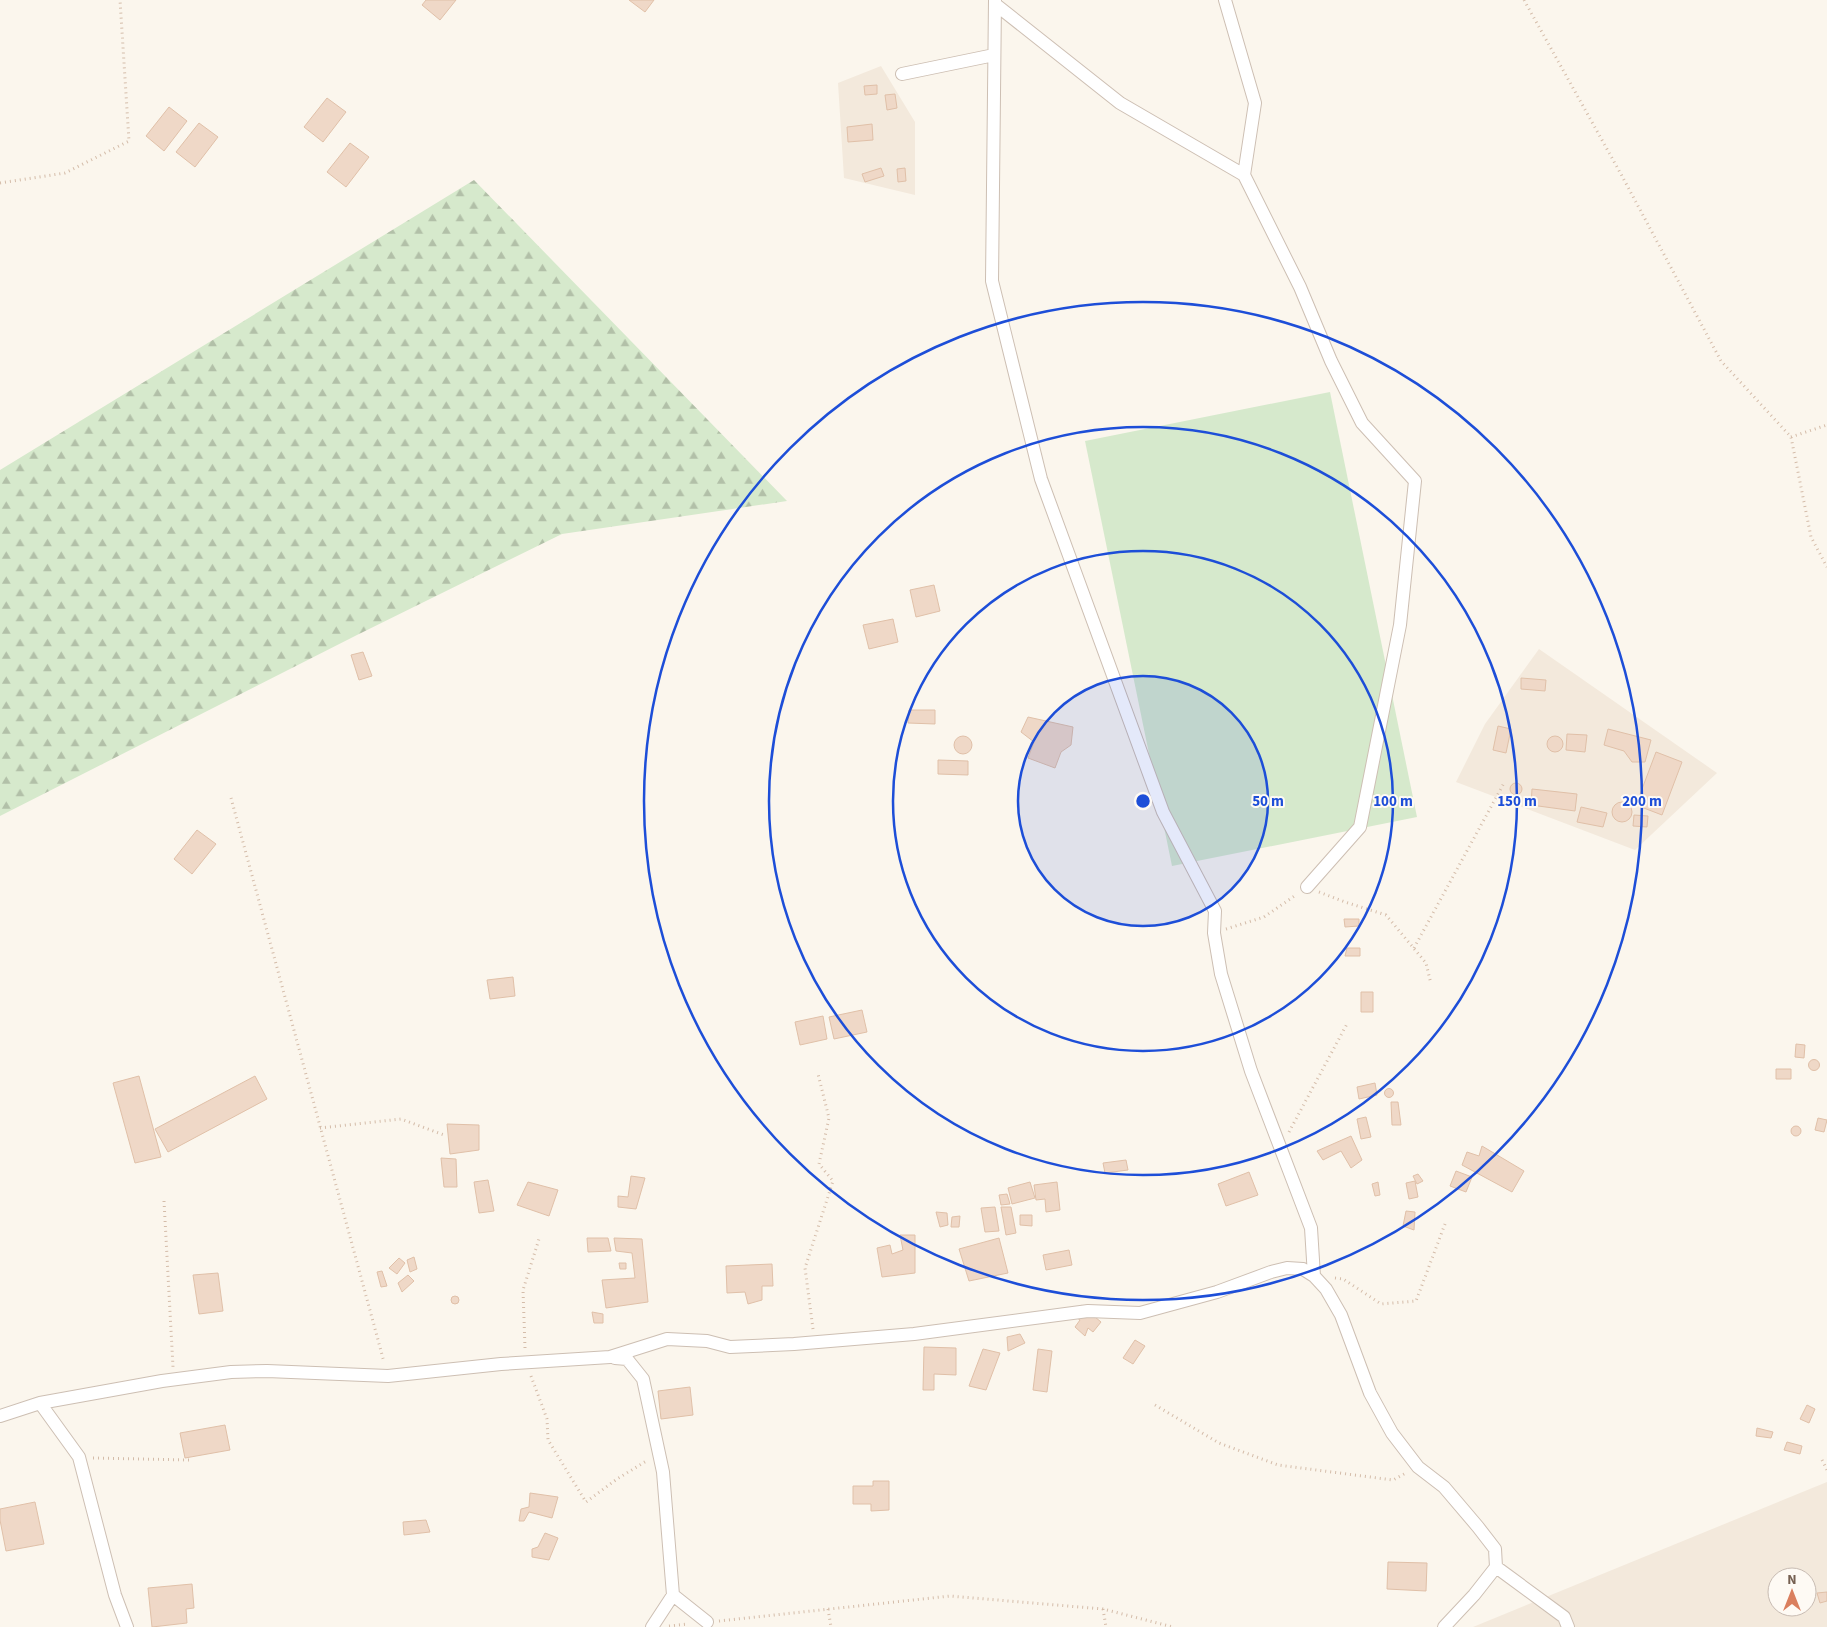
<svg xmlns="http://www.w3.org/2000/svg" width="1827" height="1627" font-family="'Source Sans 3',sans-serif">
	<style>
		.residential { fill: #f3e9dc; fill-rule: evenodd }
		.forest { fill: url(#forest-firs) }
		.green { fill: #d6e9cc }
		.building { fill: #efd8c7; stroke: #e0c0a8 }
		.lines { fill: none; stroke-linecap: round; stroke-linejoin: round }
		.minor-casing { stroke: #cdbfb3; stroke-width: 14 }
		.path { stroke: #d4bca9; stroke-width: 3; stroke-dasharray: 1 4; stroke-linecap: butt }
		.minor { stroke: #fff; stroke-width: 12 }
		.ring { fill: none; stroke: #1d4ed8; stroke-width: 2.5 }
		.centre { fill: #1d4ed8; stroke: #fefaf4; stroke-width: 2.5 }
		.ring-label { font-size: 15px; text-anchor: middle; font-weight: bold; fill: #1d4ed8; stroke: #fefaf4; stroke-width: 4; stroke-linejoin: round; paint-order: stroke }
	</style>
	<defs>
		<pattern id="forest-firs" width="22" height="20" patternUnits="userSpaceOnUse" patternTransform="scale(1.25)"><rect width="22" height="20" fill="#d6e9cc"/><path d="M5 1l3.5 6h-7zM16 11l3.5 6h-7z" fill="#b2c0a8"/></pattern>
	</defs>
	<rect width="100%" height="100%" fill="#fbf6ed"/>
	<path class="residential" d="M881,66L915,122V195L844,178L838,83Z
		M1539,649L1717,773L1635,850L1456,782L1485,724Z
		M1827,1482V1627H1473ZM1777,1577H1807V1607H1777Z"/>
	<path class="forest" d="M474,180L787,501L562,534L357,635L0,816V470Z"/>
	<path class="green" d="M1330,392L1417,817L1172,866L1085,441Z"/>
	<path class="building" d="M426,0H456L440,20L422,5Z
		M629,0H654L645,12Z
		M877,85V94L865,95L864,86Z
		M895,94L897,108L887,110L885,95Z
		M327,98L346,112L323,142L304,127Z
		M169,107L187,121L164,151L146,136Z
		M199,123L218,137L195,167L176,152Z
		M872,124L873,140L848,142L847,127Z
		M350,143L369,157L346,187L327,172Z
		M881,168L884,176L865,182L862,174Z
		M905,168L906,181L898,182L897,169Z
		M934,585L940,611L916,617L910,590Z
		M893,619L898,642L869,649L863,625Z
		M363,652L372,676L359,680L351,655Z
		M1521,678L1546,680L1545,691L1521,689Z
		M909,710H935V724L908,723Z
		M1028,717L1073,727L1071,745L1061,752L1055,768L1028,758L1034,742L1021,732Z
		M1498,726L1511,729L1506,753L1493,750Z
		M1608,729L1651,740L1645,762H1632L1624,751L1604,745Z
		M1567,734L1587,735L1585,752L1566,750Z
		M1547 744a8 8 0 1 1 16 0a8 8 0 1 1-16 0Z
		M954 745a9 9 0 1 1 18 0a9 9 0 1 1-18 0Z
		M1656,752L1682,762L1662,815L1636,805Z
		M938,760L968,761V775L938,774Z
		M1510 789a6 6 0 1 1 12 0a6 6 0 1 1-12 0Z
		M1532,789L1577,794L1575,811L1531,805Z
		M1612 812a10 10 0 1 1 20 0a10 10 0 1 1-20 0Z
		M1581,807L1607,813L1603,827L1577,822Z
		M1634,815L1648,816L1647,827L1633,826Z
		M197,830L216,844L192,874L174,859Z
		M1344,919H1359V926L1345,927Z
		M1347,948H1360V956H1345Z
		M513,977L515,996L490,999L487,980Z
		M1361,992H1373V1012H1361Z
		M862,1010L867,1032L834,1039L829,1017Z
		M823,1016L827,1039L800,1045L795,1022Z
		M1796,1044L1805,1045L1804,1058L1795,1057Z
		M1808.5 1065a5.5 5.5 0 1 1 11 0a5.5 5.5 0 1 1-11 0Z
		M1776,1069H1791V1079H1776Z
		M139,1076L161,1157L135,1163L113,1083Z
		M255,1076L267,1099L168,1152L155,1129Z
		M1375,1083L1377,1095L1359,1099L1357,1087Z
		M1384.5 1093a4.5 4.5 0 1 1 9 0a4.5 4.5 0 1 1-9 0Z
		M1391,1102H1398L1401,1125H1392Z
		M1366,1117L1371,1137L1361,1139L1357,1119Z
		M1818,1118L1827,1120L1824,1132L1815,1130Z
		M447,1124L479,1125V1150L450,1154Z
		M1791 1131a5 5 0 1 1 10 0a5 5 0 1 1-10 0Z
		M1351,1136L1362,1160L1351,1168L1341,1151L1323,1160L1317,1151Z
		M1482,1146L1524,1171L1512,1192L1462,1165L1467,1152L1479,1156Z
		M441,1158L456,1159L457,1187H444Z
		M1126,1160L1128,1170L1105,1173L1103,1163Z
		M1456,1171L1472,1177L1466,1192L1450,1186Z
		M1249,1172L1258,1195L1226,1206L1218,1184Z
		M1418,1174L1423,1181L1417,1184L1413,1176Z
		M631,1176L645,1178L636,1209L618,1207V1196L628,1197Z
		M488,1180L494,1211L479,1213L474,1182Z
		M1415,1181L1418,1197L1409,1199L1406,1183Z
		M528,1182L558,1190L549,1216L517,1205Z
		M1030,1182L1035,1198L1012,1204L1008,1188Z
		M1057,1182L1060,1210L1046,1212L1045,1199L1036,1200L1034,1185Z
		M1378,1182L1380,1195L1375,1196L1372,1184Z
		M1007,1194L1010,1204L1001,1205L999,1195Z
		M995,1207L999,1231L985,1232L981,1208Z
		M1001,1207H1011L1016,1233L1006,1235Z
		M1406,1211L1415,1212L1414,1230L1403,1226Z
		M936,1212L947,1213L948,1225L940,1227Z
		M1020,1215H1032V1226L1020,1225Z
		M960,1216L959,1227H951L952,1217Z
		M900,1235H915V1273L882,1277L877,1248L890,1245L892,1254L903,1250Z
		M587,1238H608L611,1251L588,1252Z
		M614,1238L642,1239L648,1302L606,1308L602,1280L635,1278L632,1253L616,1251Z
		M999,1238L1008,1273L969,1281L959,1249Z
		M1069,1250L1072,1265L1046,1270L1043,1255Z
		M414,1257L417,1269L410,1272L407,1260Z
		M399,1258L405,1263L397,1274L389,1268Z
		M619,1263H626V1269H620Z
		M772,1264L773,1286H762V1300L748,1304L745,1292L727,1293L726,1266Z
		M382,1271L387,1286L381,1287L377,1272Z
		M218,1273L223,1311L199,1314L193,1275Z
		M408,1275L414,1281L402,1292L398,1283Z
		M451 1300a4 4 0 1 1 8 0a4 4 0 1 1-8 0Z
		M1081,1305L1101,1322L1093,1332L1088,1328L1085,1336L1075,1327L1080,1320L1073,1315Z
		M592,1312L603,1314V1323H594Z
		M1020,1334L1025,1343L1008,1351L1007,1337Z
		M1135,1340L1145,1346L1133,1364L1123,1358Z
		M924,1347L956,1348V1375L934,1374V1390H923Z
		M983,1349L1000,1353L986,1390L969,1386Z
		M1038,1349L1052,1351L1047,1392L1033,1390Z
		M690,1387L693,1415L661,1419L658,1391Z
		M1807,1405L1815,1409L1809,1423L1800,1419Z
		M225,1425L230,1450L185,1458L180,1433Z
		M1757,1428L1773,1432L1771,1438L1756,1436Z
		M1787,1442L1802,1446L1800,1454L1784,1450Z
		M873,1481H889V1510L871,1511V1504H853V1486H873Z
		M530,1493L558,1497L552,1518L529,1512L524,1521H519L521,1509L529,1507Z
		M35,1502L44,1544L6,1551L0,1520V1509Z
		M426,1520L430,1532L404,1535L403,1522Z
		M545,1533L558,1538L549,1560L532,1557V1549L538,1547Z
		M1388,1562L1427,1563L1426,1591L1387,1589Z
		M192,1584L194,1608L186,1609L187,1623L152,1627L148,1588Z
		M1827,1592V1601L1820,1603L1817,1593Z"/>
	<g class="lines">
		<defs>
			<path id="minor" d="M995,0L992,281L1041,479L1163,812L1215,911L1214,933L1221,974L1251,1071L1311,1228L1314,1276
				M1225,0L1255,103L1244,175L1300,287L1331,361L1362,423L1415,481L1400,625L1360,827L1307,887
				M995,4L1120,103L1244,175
				M902,74L994,55
				M615,1358L627,1359L643,1379L663,1472L673,1595L652,1627
				M40,1403L79,1457L115,1595L127,1627
				M0,1416L40,1403L162,1381L231,1372L267,1371L388,1376L501,1364L610,1357L667,1339L707,1341L730,1347L794,1344L914,1334L1088,1311L1140,1313L1217,1292L1271,1272L1287,1268L1303,1269L1314,1276L1326,1289L1341,1315L1370,1393L1392,1433L1418,1467L1444,1487L1478,1527L1495,1549L1496,1567L1474,1595L1444,1627
				M1496,1567L1564,1617L1568,1627
				M673,1595L707,1622"/>
		</defs>
		<use href="#minor" class="minor-casing"/>
		<path class="path" d="M1524,0L1622,176L1721,361L1791,437L1811,537L1827,567
			M0,183L65,173L129,141L120,0
			M1791,437L1827,425
			M231,798L384,1362
			M1319,892L1345,902L1386,915L1426,963L1431,984
			M1226,929L1264,917L1296,895
			M1414,948L1504,783
			M320,1128L401,1119L444,1135
			M1289,1132L1348,1022
			M164,1201L173,1367
			M1335,1278L1343,1279L1381,1304L1416,1301L1445,1224
			M813,1329L805,1268L833,1181L819,1164L829,1118L818,1074
			M525,1348L523,1290L539,1239
			M531,1376L547,1419L548,1440L586,1502L617,1479L648,1460
			M1155,1405L1219,1443L1278,1465L1393,1480L1406,1473
			M93,1458L189,1460
			M1822,1460L1827,1470
			M828,1609L831,1627
			M1103,1609L1106,1627
			M719,1621L950,1596L1103,1609L1173,1627
			M669,1626L688,1624"/>
		<use href="#minor" class="minor"/>
	</g>
	<circle cx="1143" cy="801" r="125" fill="#1d4ed8" fill-opacity=".12"/>
	<g class="ring">
		<circle cx="1143" cy="801" r="125"/>
		<circle cx="1143" cy="801" r="250"/>
		<circle cx="1143" cy="801" r="374"/>
		<circle cx="1143" cy="801" r="499"/>
	</g>
	<circle cx="1143" cy="801" r="8" class="centre"/>
	<g class="ring-label">
		<text x="1268" y="806">50 m</text>
		<text x="1393" y="806">100 m</text>
		<text x="1517" y="806">150 m</text>
		<text x="1642" y="806">200 m</text>
	</g>
	<g transform="translate(1792 1592)"><circle r="24" fill="#fefaf4" stroke="#c8bcb3"/>
	<path d="M0-4L9 19L0 12L-9 19Z" fill="#da7f5e"/>
	<text y="-8" font-size="14" font-weight="bold" text-anchor="middle" fill="#766051">N</text>
	</g>
</svg>
